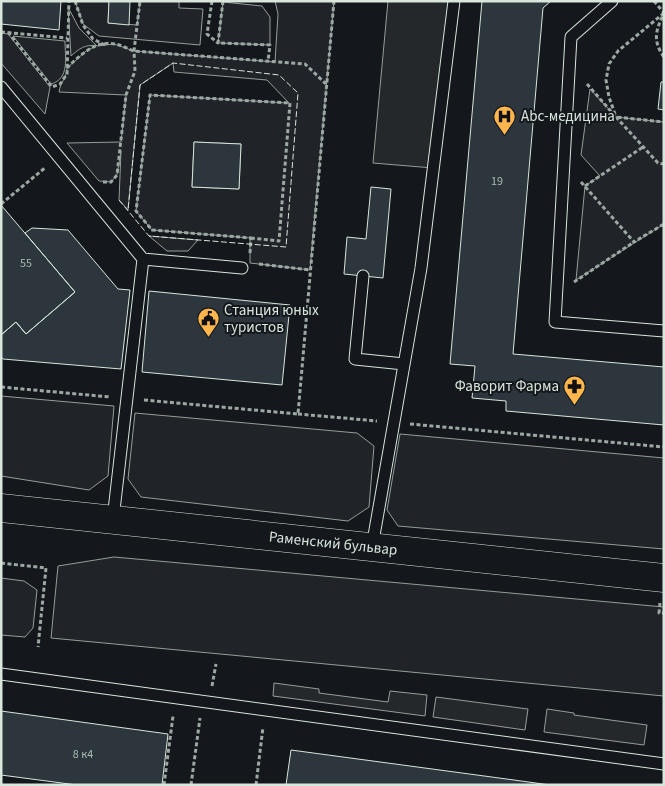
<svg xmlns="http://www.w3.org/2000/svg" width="665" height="786" font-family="'Source Sans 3',sans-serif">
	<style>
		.green { fill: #202428; stroke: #939e99; fill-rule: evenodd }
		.parking { fill: #24282b; stroke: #939e99 }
		.building { fill: #2c363c; stroke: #d8e6dc }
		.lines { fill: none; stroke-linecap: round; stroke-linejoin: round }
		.service-casing { stroke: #d8e6dc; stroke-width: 13 }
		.tertiary-casing { stroke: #d8e6dc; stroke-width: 29 }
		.path { stroke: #9da8a2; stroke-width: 3; stroke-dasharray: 4 2.5; stroke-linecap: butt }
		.service { stroke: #14181c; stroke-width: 11 }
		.tertiary { stroke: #14181c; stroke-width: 28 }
		.fence { stroke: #d8e6dc; stroke-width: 1; stroke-dasharray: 6 2.5; stroke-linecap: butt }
		.labels { text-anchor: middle; stroke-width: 4; stroke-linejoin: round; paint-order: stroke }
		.number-label { font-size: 12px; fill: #adbab4 }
		.poi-label { font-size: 15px; fill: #d8e6dc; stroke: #14181c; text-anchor: start }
		.street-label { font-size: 15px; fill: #d8e6dc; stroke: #14181c }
	</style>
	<rect width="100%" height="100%" fill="#14181c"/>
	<path class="green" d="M75,1H109L108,23L137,25L140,1H179V8L203,9L200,45L99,36L83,24Z
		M275,1H334L310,270L250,263V238L152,230L136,211L150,95L289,103L267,80L174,72L173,63L140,85L128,210L119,200L121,151L117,175L111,182L99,181L67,143L121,142L126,95L59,92C60,83 67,77 67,68L86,51L96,46C85,44 79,49 71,56L68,7L79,28L97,46L114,44L134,51L275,62L278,14ZM194,142L241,144L239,189L192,187Z
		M223,2L262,6L270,17V45L218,43Z
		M1,33L8,34L50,87L45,114L1,63Z
		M13,36L65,41C65,57 70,79 51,84Z
		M590,89L616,117L664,122V224L576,280L585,186L600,176L581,155Z
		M149,236L198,240L188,251H167Z
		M1,396L114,406L108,476L89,490L1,476Z
		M135,413L357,433L374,446L369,507L348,521L141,497L128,479Z
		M400,434L664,458V549L398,526L387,510Z
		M114,557L664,607V696L51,638L58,566Z
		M1,578L24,581L37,590L33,628L25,637L1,635Z"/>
	<path class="parking" d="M388,1H454L433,168L373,163Z
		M274,683L319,689V693L388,702L390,691L427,695L425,716L273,696Z
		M436,697L528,709L525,730L433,717Z
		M547,709L574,713V715L647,725L644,745L544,732Z"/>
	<path class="building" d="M1,1H61L59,30L1,24Z
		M109,1H130L129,25L108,23Z
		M482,1H551L543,8L513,354L664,367V425L506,411V401L472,398L475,366L450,364Z
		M661,82H664V110L658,109Z
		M194,142L241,144L239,189L192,187Z
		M371,187L391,189L383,278L344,274L347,237L366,239Z
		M1,205L75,292L26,334L16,322L1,335Z
		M32,228L68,230L118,289L130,290L121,369L3,359L1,357V335L16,322L26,334L75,292L25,233Z
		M149,291L290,305L282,385L142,372Z
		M1,711L168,734L162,785H77L1,775Z
		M291,750L514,780L550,785H286Z"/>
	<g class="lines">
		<defs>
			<path id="service" d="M612,1L571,37L555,322L664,331
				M1,87L143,259L242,268
				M363,276L355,359L404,364
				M113,519L143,259
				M372,547L421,268L454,1
				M1,674L664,764"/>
			<g id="tertiary">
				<path id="s1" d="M1,508L664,578"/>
			</g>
		</defs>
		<use href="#service" class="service-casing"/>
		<use href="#tertiary" class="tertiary-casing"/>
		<path class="path" d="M75,1L83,25L93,39L105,45
			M212,1L207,34L218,43
			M223,1L218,43L270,45L268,61
			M654,1L664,13C656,30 652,40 664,57
			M664,13L618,51L609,64L606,80L609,97L616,117L658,163L664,164
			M1,32L67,38
			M8,32L52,87L60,84L67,74L69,1
			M67,68C79,56 95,40 115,44C122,45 128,49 134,51L305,64L326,84
			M587,84L616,117L664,122
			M103,182H111L117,175L126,95L135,71L134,51L140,1
			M581,182L634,242L664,224
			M585,186L643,147
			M1,204L46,167
			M250,253L251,238L152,230L136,211L150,95L290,103L279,241L251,238
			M259,264L310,270
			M574,282L634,242
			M1,387L110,397
			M144,400L298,414L334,1
			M298,414L377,421
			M410,424L664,447
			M1,563L46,568L38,647
			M660,603L659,613H664
			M212,686L216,664
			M164,785L173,716
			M191,785L200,718
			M256,785L263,727"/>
		<use href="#service" class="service"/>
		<use href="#tertiary" class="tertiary"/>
		<path class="fence" d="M119,200L149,236L286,247L298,93L279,75L173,63L140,85L128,210"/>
	</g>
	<defs>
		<symbol id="hospital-pin" viewBox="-11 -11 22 30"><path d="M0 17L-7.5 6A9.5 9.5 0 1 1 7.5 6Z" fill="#ffb74d" stroke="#14181c"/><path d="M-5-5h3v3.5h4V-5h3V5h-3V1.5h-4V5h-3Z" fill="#111"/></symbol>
		<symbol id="civic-pin" viewBox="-11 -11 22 30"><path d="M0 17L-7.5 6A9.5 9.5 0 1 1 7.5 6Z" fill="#ffb74d" stroke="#14181c"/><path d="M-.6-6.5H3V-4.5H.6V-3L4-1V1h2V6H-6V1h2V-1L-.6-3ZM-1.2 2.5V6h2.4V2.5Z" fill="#111"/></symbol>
		<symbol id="pharmacy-pin" viewBox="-11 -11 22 30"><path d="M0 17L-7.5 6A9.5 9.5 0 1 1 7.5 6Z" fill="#ffb74d" stroke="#14181c"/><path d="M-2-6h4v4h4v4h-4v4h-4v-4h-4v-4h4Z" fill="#111"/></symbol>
	</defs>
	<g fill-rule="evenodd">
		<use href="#hospital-pin" x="492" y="104" width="25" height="34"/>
		<use href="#civic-pin" x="196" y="306" width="25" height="34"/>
		<use href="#pharmacy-pin" x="562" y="374" width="25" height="34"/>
	</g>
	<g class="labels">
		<g class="number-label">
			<text x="497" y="185">19</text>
			<text x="26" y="267">55</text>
			<text x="83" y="758">8 к4</text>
		</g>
		<g class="poi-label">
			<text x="521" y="121">Abc-медицина</text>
			<text x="224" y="315">Станция юных<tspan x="224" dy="17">туристов</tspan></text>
			<text x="559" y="391" text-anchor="end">Фаворит Фарма</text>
		</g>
		<g class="street-label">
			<text dy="5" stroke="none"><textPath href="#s1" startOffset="334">Раменский бульвар</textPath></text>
		</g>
	</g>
	<rect width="665" height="786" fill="none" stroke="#d8e6dc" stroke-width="5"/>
</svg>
